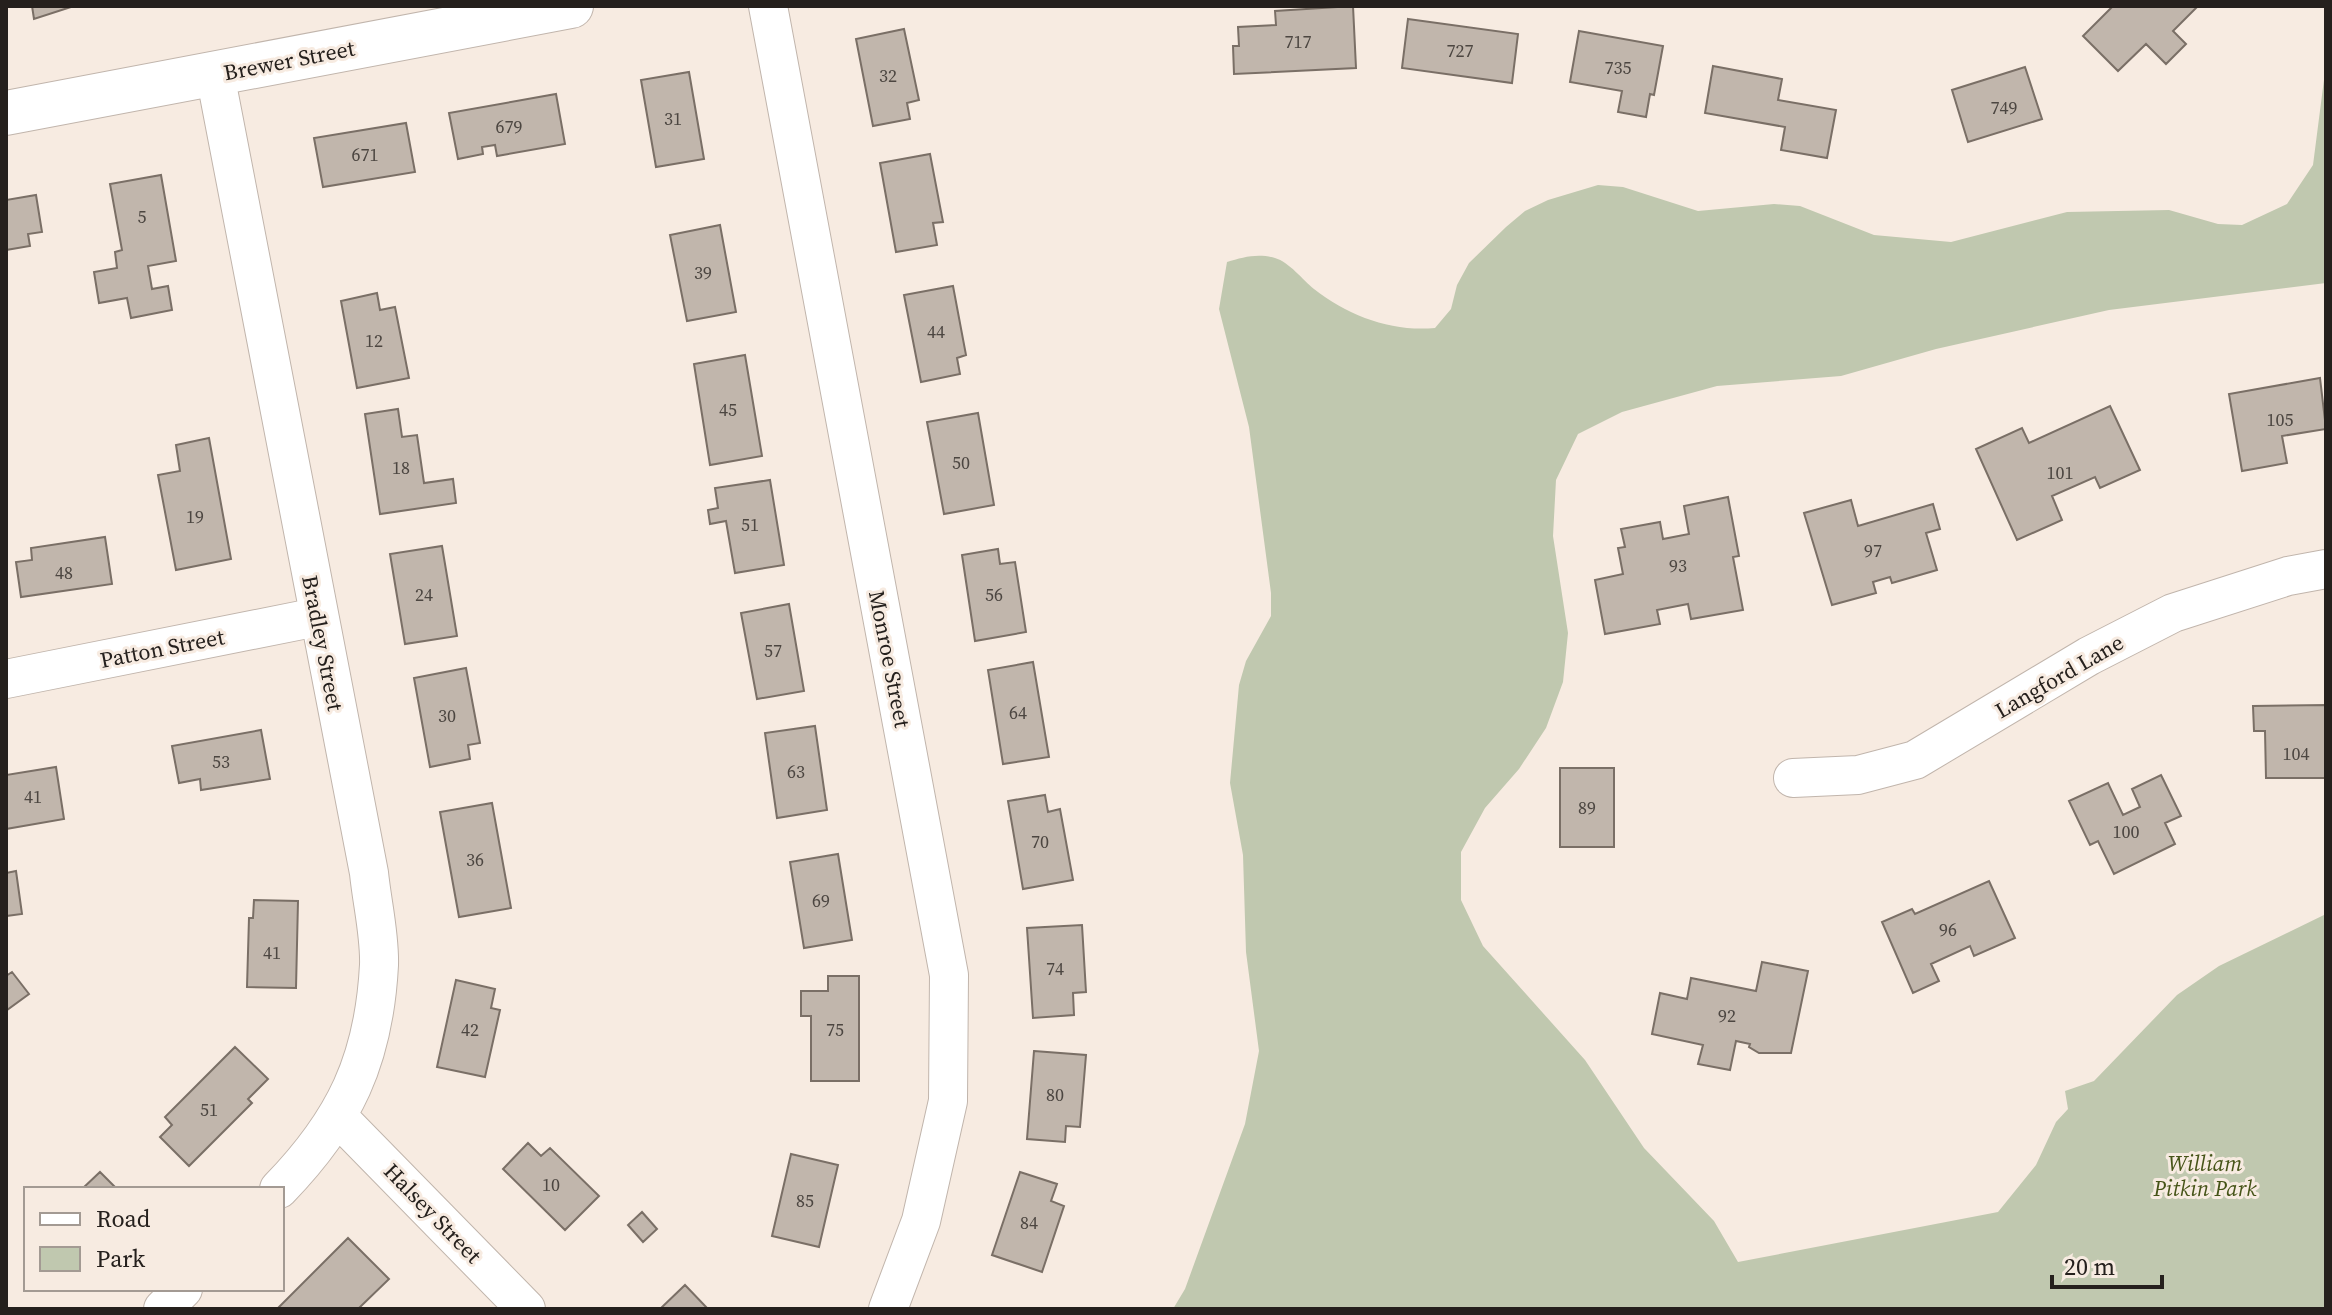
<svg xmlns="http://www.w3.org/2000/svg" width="2332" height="1315" font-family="'Source Serif 4',serif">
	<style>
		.green { fill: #c0c8af }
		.building { fill: #c1b6ac; stroke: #7a6f66; stroke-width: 2 }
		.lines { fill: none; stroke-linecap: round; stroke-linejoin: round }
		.street-casing { stroke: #c1b5ac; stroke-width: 40 }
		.secondary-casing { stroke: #c1b5ac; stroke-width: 46 }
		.street { stroke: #fff; stroke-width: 38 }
		.secondary { stroke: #fff; stroke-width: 44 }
		.labels { text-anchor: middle; stroke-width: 6; stroke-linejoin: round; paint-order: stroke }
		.number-label { font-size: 18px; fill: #4c4641 }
		.street-label { font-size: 22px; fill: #25201d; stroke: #f7ebe1 }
		.park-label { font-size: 22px; font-style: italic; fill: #465418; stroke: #f7ebe1 }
	</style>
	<rect width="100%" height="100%" fill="#f7ebe1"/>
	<path class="green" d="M2326,64V283L2109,310L1936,349L1841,376L1717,386L1622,412L1578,434L1556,480L1553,536L1568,633L1563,682L1546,728L1519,769L1485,808L1461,852V900L1483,946L1585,1060L1644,1148L1714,1221L1738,1262L1998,1212L2036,1165L2056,1122L2068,1109L2065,1091L2094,1081L2177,995L2219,966L2326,914V1309H1173L1185,1289L1245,1124L1259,1051L1246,952L1243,855L1230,783L1239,685L1246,661L1271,616V593L1249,427L1219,309L1227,262C1243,257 1258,253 1275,258C1289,262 1303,280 1314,289C1349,316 1391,332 1435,328L1451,309L1457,285L1469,263L1506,227L1525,211L1548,200L1598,185L1623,187L1698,211L1774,204L1800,206L1874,235L1951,242L2067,212L2169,210L2218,224L2242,225L2287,204L2313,165Z"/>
	<path class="building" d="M32,6H74L34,19Z
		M1353,6L1356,68L1234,74L1233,46H1239L1238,27L1276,25L1275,11Z
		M2113,6H2194L2196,8L2173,31L2186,44L2166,64L2146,44L2118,71L2083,36Z
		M1408,19L1518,34L1512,83L1402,68Z
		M904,29L919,100L907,103L910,119L873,126L856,39Z
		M1579,31L1663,46L1654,95L1650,94L1646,117L1618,112L1622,91L1570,82Z
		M1713,66L1782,79L1778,100L1836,110L1827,158L1781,150L1785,127L1705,113Z
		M2025,67L2042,119L1968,142L1952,90Z
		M689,72L704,159L656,167L641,80Z
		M556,94L565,144L497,156L495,145L482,147L483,154L458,159L449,113Z
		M406,123L415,172L323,187L314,138Z
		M930,154L943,222L933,223L937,245L896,252L880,163Z
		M161,175L176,261L148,266L152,289L168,286L172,310L131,318L127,298L99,303L94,272L117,268L115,252L122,250L110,184Z
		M36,195L42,232L28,234L30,246L6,250V200Z
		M720,225L736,312L687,321L670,235Z
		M953,286L966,355L957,358L960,374L921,382L904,295Z
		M377,293L380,310L395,307L409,378L357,388L341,301Z
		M745,355L762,456L710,465L694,364Z
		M2320,378L2326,429L2282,436L2287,463L2242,471L2229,394Z
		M2110,406L2140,470L2100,488L2095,477L2052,496L2062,520L2017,540L1976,449L2022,428L2029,443Z
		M398,409L402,437L417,435L424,483L453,479L456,503L380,514L365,414Z
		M978,413L994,505L944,514L927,422Z
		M209,438L231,559L176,570L158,475L180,471L176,445Z
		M770,480L784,565L735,573L726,521L710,524L708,510L718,508L715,488Z
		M1728,497L1739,556L1733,557L1743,610L1691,619L1688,604L1657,610L1660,624L1605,634L1595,580L1623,574L1618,548L1625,547L1621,529L1660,522L1663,539L1689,534L1684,506Z
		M1851,500L1858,526L1933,504L1940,529L1926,533L1937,570L1892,583L1890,577L1873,582L1876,593L1832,605L1804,513Z
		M105,537L112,584L21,597L16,562L32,560L31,548Z
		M442,546L457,636L405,644L390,554Z
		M998,549L1000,564L1015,562L1026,632L975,641L962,555Z
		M789,604L804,691L757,699L741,613Z
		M1033,662L1049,757L1003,764L988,670Z
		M466,668L480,743L468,745L470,759L430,767L414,678Z
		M2326,705V778H2266L2265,731H2254L2253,706Z
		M815,726L827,810L777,818L765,733Z
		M261,730L270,779L201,790L200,779L179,783L172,746Z
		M56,767L64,819L6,829V775Z
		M1560,768H1614V847H1560Z
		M2161,775L2181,816L2165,823L2175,844L2114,874L2098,841L2090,845L2069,801L2108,783L2123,815L2140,807L2132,789Z
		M1045,795L1048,812L1060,809L1073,880L1023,889L1008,801Z
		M492,803L511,908L459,917L440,812Z
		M838,854L852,940L804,948L790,862Z
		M16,871L22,914L6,916V873Z
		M1989,881L2015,938L1974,956L1970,946L1931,964L1939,981L1913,993L1882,922L1912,909L1915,914Z
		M254,900L298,901L296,988L247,987L249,918H253Z
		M1082,925L1086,992L1073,993L1074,1015L1033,1018L1027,928Z
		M1762,962L1808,971L1791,1053H1759L1749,1047L1750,1044L1736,1041L1730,1070L1698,1064L1703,1045L1652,1034L1660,993L1687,999L1691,978L1756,991Z
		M12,972L29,994L7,1010L6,976Z
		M828,976H859V1081H811V1016H801V991H828Z
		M456,980L495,989L491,1008L500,1010L485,1077L437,1067Z
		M235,1047L268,1079L248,1099L252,1103L189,1166L160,1137L172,1125L165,1117Z
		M1034,1051L1086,1055L1080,1127L1066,1126L1065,1142L1027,1139Z
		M528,1143L541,1156L550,1148L599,1196L565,1230L503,1169Z
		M791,1154L838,1165L819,1247L772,1236Z
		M100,1172L117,1189H82Z
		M1020,1172L1057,1184L1051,1201L1064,1206L1042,1272L992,1255Z
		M642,1212L657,1229L643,1242L628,1225Z
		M348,1238L389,1279L358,1309H277Z
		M685,1285L708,1309H660Z"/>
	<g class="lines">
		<defs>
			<path id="street" d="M768,6L949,975L948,1101L921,1221L888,1309
				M215,74L369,873C372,903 380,935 379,965C374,1060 345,1121 279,1189
				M6,679L317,617
				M1793,778L1858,775L1915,760L2089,656L2173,613L2288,576L2326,569
				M339,1118L526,1309
				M163,1309L183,1289"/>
			<path id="secondary" d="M6,113L571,6"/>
		</defs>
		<use href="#street" class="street-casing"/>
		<use href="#secondary" class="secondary-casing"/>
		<use href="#street" class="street"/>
		<use href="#secondary" class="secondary"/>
	</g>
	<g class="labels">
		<g class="number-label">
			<text x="1298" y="48">717</text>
			<text x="1460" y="57">727</text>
			<text x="1618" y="74">735</text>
			<text x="888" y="82">32</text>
			<text x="2004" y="114">749</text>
			<text x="673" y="125">31</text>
			<text x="509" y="133">679</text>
			<text x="365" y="161">671</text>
			<text x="142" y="223">5</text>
			<text x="703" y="279">39</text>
			<text x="936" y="338">44</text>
			<text x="374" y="347">12</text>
			<text x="728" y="416">45</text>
			<text x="2280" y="426">105</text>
			<text x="961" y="469">50</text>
			<text x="401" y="474">18</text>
			<text x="2060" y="479">101</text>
			<text x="195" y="523">19</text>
			<text x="750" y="531">51</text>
			<text x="1873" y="557">97</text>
			<text x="1678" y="572">93</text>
			<text x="64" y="579">48</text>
			<text x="424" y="601">24</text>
			<text x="994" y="601">56</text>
			<text x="773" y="657">57</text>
			<text x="1018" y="719">64</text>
			<text x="447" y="722">30</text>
			<text x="2296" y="760">104</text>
			<text x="221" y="768">53</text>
			<text x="796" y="778">63</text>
			<text x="33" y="803">41</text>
			<text x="1587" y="814">89</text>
			<text x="2126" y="838">100</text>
			<text x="1040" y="848">70</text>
			<text x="475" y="866">36</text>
			<text x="821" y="907">69</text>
			<text x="1948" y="936">96</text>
			<text x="272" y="959">41</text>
			<text x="1055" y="975">74</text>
			<text x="1727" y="1022">92</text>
			<text x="470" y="1036">42</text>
			<text x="835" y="1036">75</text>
			<text x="1055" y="1101">80</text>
			<text x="209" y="1116">51</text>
			<text x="551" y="1191">10</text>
			<text x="805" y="1207">85</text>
			<text x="1029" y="1229">84</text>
		</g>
		<g class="street-label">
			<text transform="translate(289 60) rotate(-11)" y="8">Brewer Street</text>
			<text transform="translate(323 643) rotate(79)" y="8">Bradley Street</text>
			<text transform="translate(162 648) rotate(-11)" y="8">Patton Street</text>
			<text transform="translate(890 659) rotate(79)" y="8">Monroe Street</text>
			<text transform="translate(2059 676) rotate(-30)" y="8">Langford Lane</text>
			<text transform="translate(433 1213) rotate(46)" y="8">Halsey Street</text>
		</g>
		<g class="park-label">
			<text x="2205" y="1171">William<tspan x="2205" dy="25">Pitkin Park</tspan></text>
		</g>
	</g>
	<rect width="2332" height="1315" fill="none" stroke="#25201d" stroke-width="16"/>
	<rect x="24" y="1187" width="260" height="104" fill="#f7ebe1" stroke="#a39a93" stroke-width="2"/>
	<rect x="40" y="1213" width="40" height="12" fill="#ffffff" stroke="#a39a93" stroke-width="2"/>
	<text x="96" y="1227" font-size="24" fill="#25201d">Road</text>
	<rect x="40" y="1247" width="40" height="24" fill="#c0c8af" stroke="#a39a93" stroke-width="2"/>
	<text x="96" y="1267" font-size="24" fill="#25201d">Park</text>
	<path d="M2052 1275v12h110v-12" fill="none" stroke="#25201d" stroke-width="4"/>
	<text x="2064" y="1275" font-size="24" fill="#25201d" stroke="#f7ebe1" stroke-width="6" paint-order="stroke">20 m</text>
</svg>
